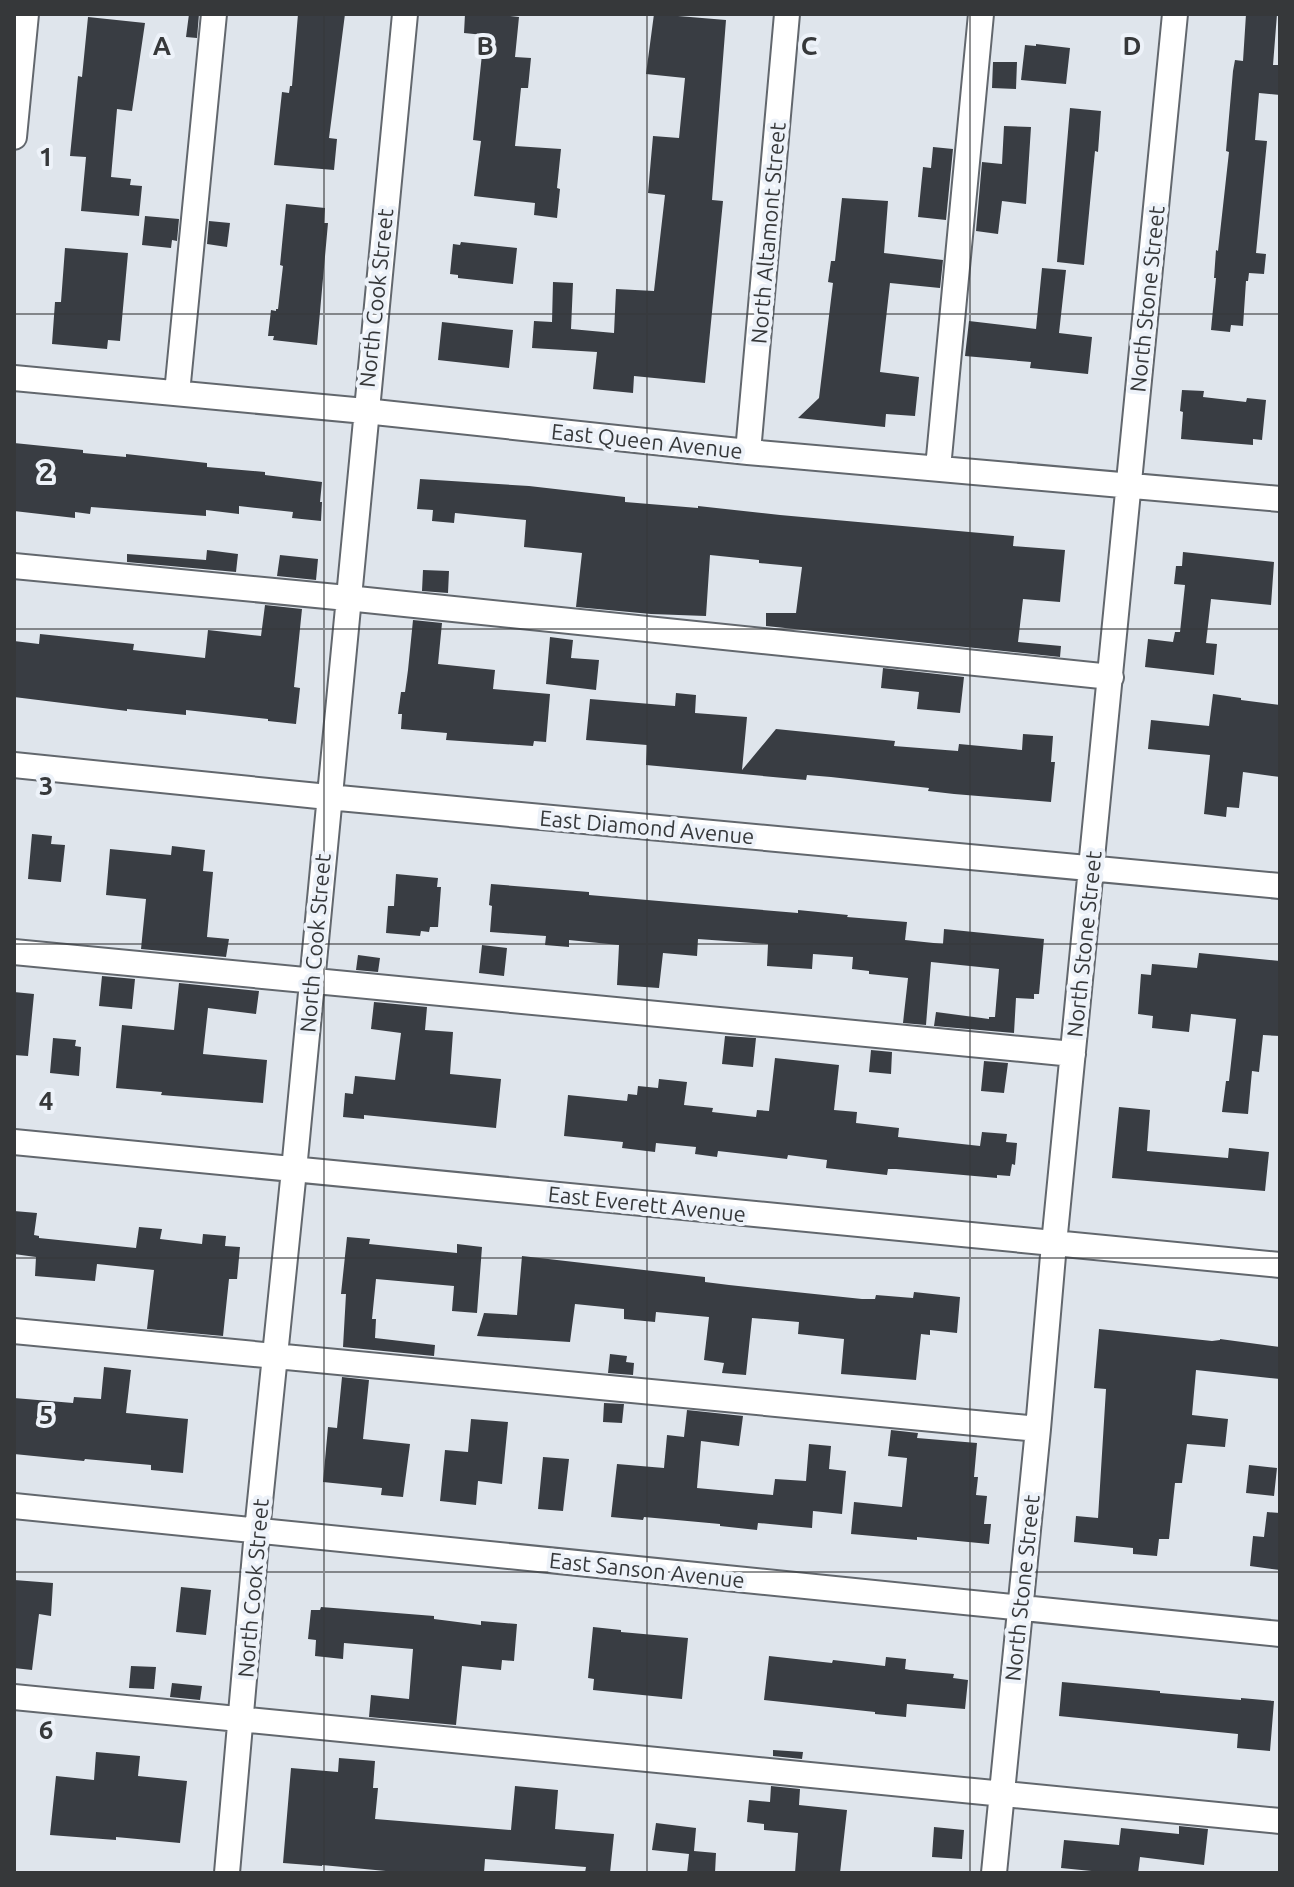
<svg xmlns="http://www.w3.org/2000/svg" width="1294" height="1887" font-family="Ubuntu,sans-serif">
	<style>
		.building { fill: #393d43 }
		.lines { fill: none; stroke-linecap: round; stroke-linejoin: round }
		.minor-casing { stroke: #62676d; stroke-width: 28 }
		.minor { stroke: #fff; stroke-width: 24 }
		.grid { fill: none; stroke: #36383a; stroke-width: 2; stroke-opacity: 0.55 }
		.labels { text-anchor: middle; stroke-width: 8; stroke-linejoin: round; paint-order: stroke }
		.street-label { font-size: 22px; fill: #36383a; stroke: #edf2f9 }
		.grid-label { font-size: 26px; text-anchor: middle; font-weight: bold; fill: #36383a; stroke: #edf2f9; stroke-width: 8; stroke-linejoin: round; paint-order: stroke }
	</style>
	<rect width="100%" height="100%" fill="#dfe5ec"/>
	<path class="building" d="M189,14H199L197,38L186,37Z
		M298,14H345L329,138L337,139L334,170L274,165L282,92L289,93L290,86H292Z
		M465,14H511L510,16L519,17L515,57L531,58L528,88H521L515,146L561,149L557,188L560,189L557,218L534,215L535,203L474,196L481,141L473,140L484,35L464,33Z
		M654,14L726,20L712,200L723,201L705,383L634,376L633,393L593,389L597,352L532,348L534,321L552,322L553,282L573,283L571,329L614,333L616,289L654,291L665,195L648,193L653,136L679,138L685,78L646,74Z
		M1246,14H1277L1273,65H1280V95L1259,93L1255,140L1267,141L1256,253L1266,254L1264,274L1249,273L1248,281H1246L1243,326L1231,325L1230,332L1211,330L1216,278H1214L1216,250L1218,251L1229,152L1226,151L1233,71L1235,60L1243,61Z
		M88,17L145,23L132,111L117,109L111,177L131,179L130,185L142,186L139,216L81,211L86,157L70,156L78,76L82,77Z
		M1036,44L1070,48L1066,84L1021,80L1025,45L1036,46Z
		M993,62H1017L1016,89L992,88Z
		M1070,108L1101,111L1098,152L1095,151L1084,265L1057,262Z
		M1004,126L1031,127L1026,204L1002,201L998,234L976,231L982,162L1002,164Z
		M933,147L953,149L946,220L918,217L923,167L931,168Z
		M842,198L888,201L884,253L943,260L940,288L890,283L880,372L919,377L915,416L886,414L885,427L798,418L819,398L833,283L828,282L831,261H835Z
		M286,204L325,208L324,223H328L317,345L273,340L274,336H268L271,310L276,311V309H278L283,266L280,265Z
		M145,216L179,219L177,241L172,240L171,248L142,245Z
		M209,221L230,223L227,247L207,244Z
		M461,242L517,248L513,284L458,278V275L450,274L453,244L460,245Z
		M65,248L128,253L120,341L108,340L107,349L52,344L55,302H61Z
		M1042,268L1066,270L1059,333L1092,337L1088,374L1030,368L1031,362L965,356L969,321L1036,329Z
		M442,322L513,330L509,368L438,360Z
		M1182,390L1204,391L1203,397L1246,402L1247,398L1266,400L1262,440L1253,439V445L1181,439L1183,412L1180,411Z
		M14,443L83,450V453L126,457V454L207,463V467L265,472V475L322,482L320,502H322L321,521L292,518L293,512L239,506V514L206,510V516L91,507L90,514L75,512V518L14,511Z
		M420,479L529,486L625,497V502L698,508V506L780,515L1014,536L1013,546L1065,550L1060,602L1023,599L1018,642L1061,646L1060,657L766,626V613H796L802,567L759,563V560L710,555L706,616L651,614L576,607L582,553L524,547L526,520L455,513L454,523L432,521L433,510L417,509Z
		M207,550L238,554L236,572L127,562V554L206,560Z
		M1183,552L1274,562L1271,605L1211,599L1206,643L1217,644L1214,675L1145,667L1148,639L1173,642L1175,632H1180L1185,585L1174,584L1176,566H1182Z
		M280,555L318,559L316,580L277,576Z
		M423,570L449,571L448,593L422,591Z
		M265,605L302,609L294,687L300,688L296,724L268,721V719L186,710V715L127,709V711L14,697V641L39,644L40,634L134,644L133,650L205,658L208,630L261,636Z
		M413,620L442,623L438,664L495,670L493,689L550,694L546,742L534,741L533,746L446,740L447,733L401,729L402,714H398L401,692H405L408,670Z
		M550,637L573,640L571,658L599,660L596,690L546,684Z
		M883,668L964,677L960,713L917,709L919,692L881,688Z
		M676,693L696,695L695,713L747,717L742,770L776,729L895,741L894,746L958,751L959,744L1022,750L1023,734L1053,736L1051,762H1055L1051,802L954,794L928,791L929,788L831,777L807,775L806,780L646,765L647,745L586,740L590,699L675,706Z
		M1213,694L1241,698V700L1280,705V777L1243,772L1239,808L1227,807L1226,817L1204,814L1210,755L1148,749L1151,720L1209,726Z
		M32,834L52,836L51,844L65,845L61,882L28,879Z
		M172,846L205,850L203,871L213,872L207,937L229,939L226,957L141,949L146,899L106,895L110,849L171,855Z
		M396,874L438,878L437,887H441L438,927H430L429,932L421,931L420,936L386,933L388,906H394Z
		M491,884L589,892V895L798,913V910L848,915L847,917L907,922L905,940L943,944L944,929L1044,939L1039,994H1034V999L1016,998L1014,1033L934,1026L936,1012L989,1019V1017H995L999,969L931,962L926,1025L903,1023L908,978L869,974V971L852,969L853,957L813,954L812,969L767,966L768,944L698,939L697,956L663,953L659,988L617,985L619,945L569,940V947L545,945L546,936L490,932L492,906L489,905Z
		M482,945L507,948L504,976L479,973Z
		M1199,953L1280,961V1036L1263,1035L1259,1072L1252,1071L1248,1114L1222,1112L1226,1081H1229L1236,1019L1191,1014L1189,1032L1152,1028L1153,1016L1138,1014L1141,974L1151,975L1152,964L1197,968Z
		M358,955L380,958L378,972L356,970Z
		M102,976L135,979L132,1009L99,1006Z
		M179,983L259,991L256,1014L208,1008L203,1054L267,1060L263,1103L161,1095L162,1092L116,1088L122,1025L174,1030Z
		M14,992L34,994L28,1056L14,1055Z
		M374,1002L427,1007L425,1030L453,1032L450,1074L501,1079L496,1128L364,1115V1119L343,1117L345,1093L353,1094L355,1076L395,1080L401,1033L371,1029Z
		M725,1036L756,1038L753,1067L722,1064Z
		M53,1038L76,1040L75,1046L81,1047L79,1076L50,1073Z
		M871,1050L892,1052L891,1074L869,1072Z
		M775,1058L839,1065L834,1110L857,1112L856,1123L899,1128L898,1137L980,1146L982,1132L1007,1134L1006,1142L1017,1143L1015,1165L1012,1164L1010,1176L997,1175V1178L896,1169H888L887,1175L826,1168L827,1160L788,1155L787,1159L718,1151L717,1157L695,1154L696,1147L656,1143L655,1152L622,1148L623,1142L564,1136L568,1095L627,1101L628,1094L637,1095L638,1086L658,1088L659,1079L687,1082L684,1105L713,1108L712,1112L756,1117L757,1110L769,1111Z
		M984,1061L1008,1063L1004,1093L981,1091Z
		M1119,1107L1150,1110L1147,1151L1228,1158L1229,1148L1269,1152L1265,1191L1112,1178Z
		M14,1211L37,1213L34,1235L39,1236V1238L136,1248L139,1227L162,1229L160,1239L202,1244L203,1234L226,1236L225,1246L240,1247L237,1279H229L223,1336L147,1329L154,1270L97,1264L95,1281L35,1276L36,1257L14,1254Z
		M347,1237L370,1239L369,1244L457,1253V1244L482,1247L477,1313L452,1311L454,1286L376,1279L372,1319H376L375,1338L435,1345L434,1356L343,1347L346,1294H341Z
		M522,1256L705,1277V1282L729,1285L862,1299H875L876,1295L913,1298L914,1292L960,1297L957,1333L930,1330V1335L921,1334L916,1380L841,1374L844,1339L798,1334L799,1322L752,1318L746,1375L722,1373L724,1363L704,1360L709,1317L656,1312L655,1322L624,1319V1309L575,1304L570,1342L477,1336L484,1313L517,1315Z
		M1099,1329L1212,1341L1220,1340V1339L1280,1347V1379L1196,1370L1192,1415L1228,1419L1225,1447L1187,1444L1182,1483H1175L1169,1539H1159L1157,1556L1133,1554V1548L1074,1542L1076,1516L1098,1518L1106,1389L1094,1388Z
		M610,1354L627,1356L626,1362L634,1363L633,1375L608,1373Z
		M104,1367L131,1370L126,1413L188,1419L183,1473L151,1470V1465L85,1459L84,1461L14,1454V1398L73,1403L74,1397L101,1399Z
		M342,1377L369,1380L363,1439L410,1444L403,1497L381,1495L382,1488L323,1482L328,1427L337,1428Z
		M604,1403L624,1404L622,1423L603,1422Z
		M687,1410L743,1416L739,1446L701,1441L697,1488L773,1495L775,1479L806,1481L809,1444L831,1446L829,1469L846,1471L842,1514L813,1511L812,1528L758,1523L757,1530L720,1526V1524L644,1517L643,1520L611,1517L617,1464L664,1468L667,1435L684,1437Z
		M471,1419L508,1422L502,1484L478,1481L476,1505L440,1501L445,1450L468,1452Z
		M891,1430L918,1433L917,1438L977,1443L974,1477H978L976,1495L987,1496L984,1524H991L989,1544L917,1537V1540L851,1534L854,1502L902,1507L907,1458L888,1456Z
		M543,1457L569,1459L563,1511L538,1509Z
		M1249,1465L1277,1468L1274,1496L1246,1493Z
		M1267,1512L1280,1513V1570L1250,1566L1253,1536L1264,1537Z
		M14,1580L53,1583L51,1616L39,1614L32,1670L14,1668Z
		M181,1587L211,1590L206,1635L176,1632Z
		M321,1607L434,1616V1619L481,1625V1621L517,1624L514,1661L502,1660L501,1670L462,1666L456,1725L369,1717L371,1695L409,1699L413,1649L344,1643L343,1659L315,1656L316,1640L308,1639L311,1610H320Z
		M593,1627L621,1630V1632L688,1638L682,1699L593,1690L594,1679L588,1678Z
		M769,1656L832,1663L833,1660L885,1666L886,1657L906,1659L905,1669L910,1670L954,1674L953,1678L968,1680L965,1709L907,1704L906,1717L875,1714V1712L764,1700Z
		M131,1666L156,1667L154,1689L129,1688Z
		M1062,1682L1160,1691V1693L1241,1700V1698L1274,1701L1270,1751L1237,1748L1238,1734L1059,1716Z
		M172,1683L202,1686L200,1700L170,1697Z
		M773,1750L803,1752L802,1759L773,1756Z
		M96,1752L140,1756L138,1776L187,1781L180,1843L116,1837V1840L50,1835L56,1776L94,1780Z
		M339,1758L375,1761L373,1788H378L375,1819L511,1830L515,1786L558,1790L555,1829L614,1834L610,1873H585L586,1867L485,1859L484,1873H407L322,1865V1866L283,1863L291,1768L338,1772Z
		M771,1786L800,1789L799,1805L847,1810L840,1873H795L798,1833L764,1830V1824L747,1822L749,1800L770,1802Z
		M656,1823L696,1828L694,1851L716,1853L715,1873H687L689,1854L652,1850Z
		M1179,1826L1208,1829L1204,1865L1140,1857L1138,1873H1112L1061,1868L1064,1840L1119,1845L1121,1828L1179,1834Z
		M934,1827L964,1830L962,1859L932,1857Z"/>
	<g class="lines">
		<defs>
			<path id="minor" d="M14,137L26,14
				M14,378L365,411L748,452L1280,499
				M177,393L214,14
				M748,452L787,14
				M938,468L981,14
				M14,566L347,598L1111,677
				M14,765L328,797L1280,886
				M14,952L1073,1054
				M14,1142L1280,1265
				M14,1331L1038,1429
				M14,1506L1280,1634
				M14,1697L1280,1821
				M227,1873L257,1531L294,1170L405,14
				M994,1873L1038,1429L1054,1244L1175,14"/>
		</defs>
		<use href="#minor" class="minor-casing"/>
		<use href="#minor" class="minor"/>
	</g>
	<path class="grid" d="M324,14V1873M647,14V1873M970,14V1873M14,314H1280M14,629H1280M14,944H1280M14,1258H1280M14,1572H1280"/>
	<g class="labels">
		<g class="street-label">
			<text transform="translate(768 233) rotate(-85)" y="8">North Altamont Street</text>
			<text transform="translate(376 298) rotate(-84)" y="8">North Cook Street</text>
			<text transform="translate(1147 299) rotate(-84)" y="8">North Stone Street</text>
			<text transform="translate(647 441) rotate(6)" y="8">East Queen Avenue</text>
			<text transform="translate(647 827) rotate(5)" y="8">East Diamond Avenue</text>
			<text transform="translate(315 943) rotate(-85)" y="8">North Cook Street</text>
			<text transform="translate(1084 944) rotate(-84)" y="8">North Stone Street</text>
			<text transform="translate(647 1204) rotate(6)" y="8">East Everett Avenue</text>
			<text transform="translate(647 1570) rotate(6)" y="8">East Sanson Avenue</text>
			<text transform="translate(253 1588) rotate(-85)" y="8">North Cook Street</text>
			<text transform="translate(1022 1588) rotate(-84)" y="8">North Stone Street</text>
		</g>
	</g>
	<g class="grid-label">
		<text x="162" y="55">A</text>
		<text x="485" y="55">B</text>
		<text x="809" y="55">C</text>
		<text x="1132" y="55">D</text>
		<text x="46" y="166">1</text>
		<text x="46" y="481">2</text>
		<text x="46" y="795">3</text>
		<text x="46" y="1110">4</text>
		<text x="46" y="1424">5</text>
		<text x="46" y="1739">6</text>
	</g>
	<rect width="1294" height="1887" fill="none" stroke="#36383a" stroke-width="32"/>
</svg>
